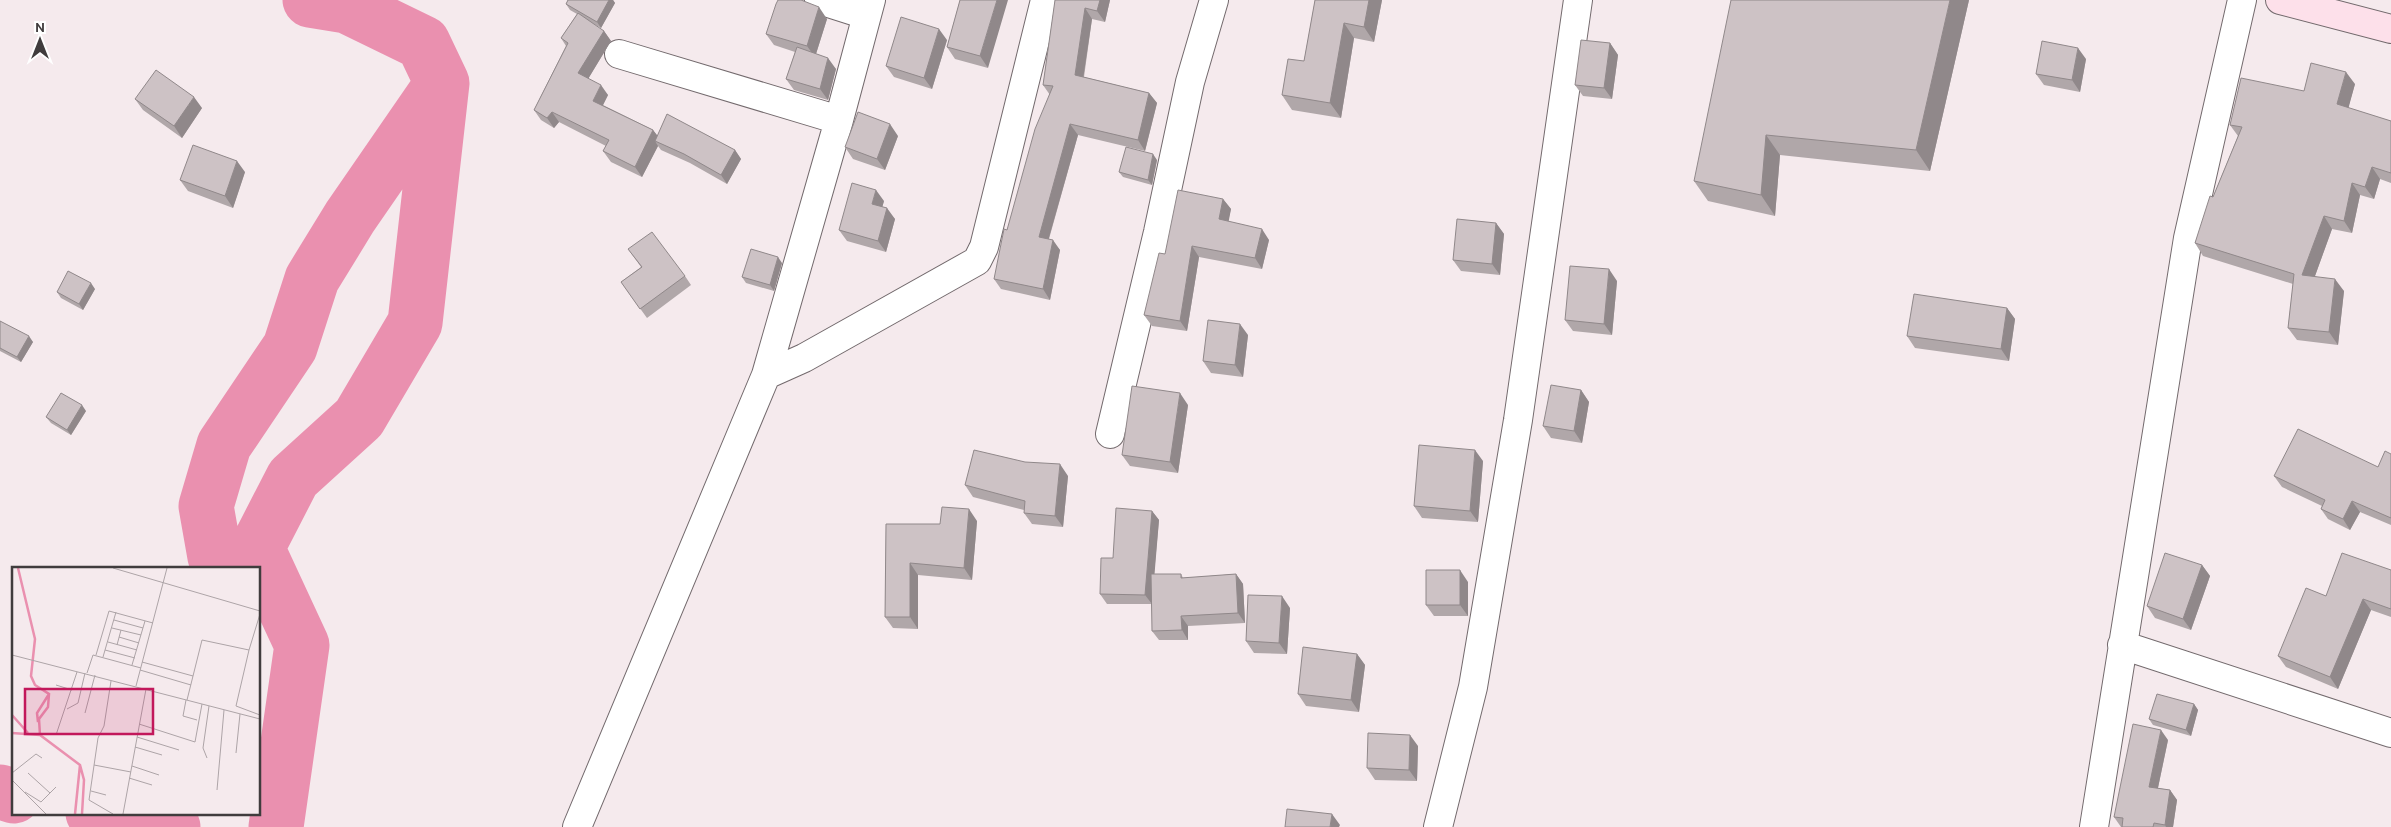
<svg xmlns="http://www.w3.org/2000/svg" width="2391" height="827" font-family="Overpass,sans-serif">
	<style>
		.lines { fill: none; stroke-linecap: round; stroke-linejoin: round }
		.river { stroke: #ea90af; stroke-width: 55 }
		.street-casing { stroke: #736a6d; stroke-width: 30 }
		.secondary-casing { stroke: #736a6d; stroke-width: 30 }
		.street { stroke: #fff; stroke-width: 28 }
		.secondary { stroke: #fde0ea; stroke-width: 28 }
		.wall { fill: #b0a7a9 }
		.shaded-wall { fill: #90888a }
		.building { fill: #cdc2c5; stroke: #90888a }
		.inset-river { fill: none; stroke: #ea90af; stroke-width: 2.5 }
		.inset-road { fill: none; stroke: #ada4a7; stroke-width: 1 }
		.view { fill: #c2185b; fill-opacity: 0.15; stroke: #c2185b; stroke-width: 2.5 }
		.inset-edge { fill: none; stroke: #403c3d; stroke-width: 2.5 }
	</style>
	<rect width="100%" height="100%" fill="#f5eaed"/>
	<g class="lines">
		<path class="river" d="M222,568L215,557L206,506L224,445L290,347L312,279L350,217L439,88
			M0,792L14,796
			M93,813L173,827
			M276,827L302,645L257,548L293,478L359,418L415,323L442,83L423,43L347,6L310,0"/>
		<defs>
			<path id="street" d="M819,0L866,15
				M619,54L839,120
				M766,375L804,358L977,261L984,247L1045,0
				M1110,434L1158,232L1190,82L1214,0
				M2122,645L2391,733
				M577,827L766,375L839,120L871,0
				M1438,827L1473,687L1518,420L1578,0
				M2094,827L2188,238L2242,0"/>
			<path id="secondary" d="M2280,0L2391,29"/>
		</defs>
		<use href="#street" class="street-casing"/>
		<use href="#secondary" class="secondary-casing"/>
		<use href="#street" class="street"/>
		<use href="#secondary" class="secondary"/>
	</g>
	<path class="wall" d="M568,0H613L615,3L601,28L590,22L604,31L611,41L588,79L608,95L603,105L653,130L657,136L735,150L741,159L727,184L690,163L661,150L658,146L642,177L611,162L603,151L606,146L559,122L554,128L541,120L534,110L566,46L561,38L577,14L570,10L566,4Z
		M804,0V1L827,19L816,54L836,69L828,100L794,90L786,79L795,52L774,45L766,34Z
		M960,0L988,68L955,59L947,47Z
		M1055,0H1110L1105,22L1092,19L1084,77L1149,93L1157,103L1145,151L1078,135L1049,239L1060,250L1050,300L1001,289L994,279L1007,230L1050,95L1043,85Z
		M1315,0H1382L1374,42L1354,38L1341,118L1292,110L1282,95L1304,61Z
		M1969,0L1930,171L1780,155L1775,216L1708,201L1694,181Z
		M947,40L932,89L894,77L886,66Z
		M1610,43L1618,55L1612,99L1583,96L1575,85Z
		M2086,59L2080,92L2044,85L2036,74Z
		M2355,84L2348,108L2391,121V183L2380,179L2374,199L2360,195L2352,233L2332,229L2315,276L2344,291L2338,345L2297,340L2288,328L2293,284L2203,256L2195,243L2213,197L2238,136L2230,125L2304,91Z
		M135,99L202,108L182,138L143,110Z
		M898,136L885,170L853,159L845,147Z
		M1157,160L1152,185L1123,177L1119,172Z
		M245,172L233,208L188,191L180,180Z
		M1223,199L1231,209L1228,221L1269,240L1262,269L1199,257L1187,331L1152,326L1144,315L1165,254Z
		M884,201L882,207L895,219L886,252L847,241L839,230Z
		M1496,223L1504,234L1500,275L1461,271L1453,260Z
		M628,249L685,276L691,285L647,318L621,282L641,267Z
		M782,263L774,291L746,283L742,277Z
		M1617,281L1612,335L1573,331L1565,320Z
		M95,289L83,310L61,298L57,292Z
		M2007,308L2015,319L2009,361L1915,348L1907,336Z
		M0,321L33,342L21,362L0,351Z
		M1248,335L1243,377L1211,373L1203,361Z
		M1581,390L1589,402L1582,443L1551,438L1543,426Z
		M1188,405L1178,473L1130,466L1122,455Z
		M86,411L71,435L51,423L46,417Z
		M2391,454V525L2360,512L2350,530L2328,519L2321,509L2322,506L2282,487L2274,476L2378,467Z
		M1483,461L1478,522L1422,518L1414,506Z
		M1068,476L1063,527L1032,524L1024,513V510L973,497L965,485Z
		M1152,511L1159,520L1154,574H1181L1183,578L1236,574L1243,584L1245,623L1188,626V640H1159L1152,631V604H1107L1100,594L1113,558Z
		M977,521L972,580L918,575V629L893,628L885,617L886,524H940Z
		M2202,565L2210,576L2191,630L2155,618L2147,606Z
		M2391,570V617L2371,610L2338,689L2286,667L2278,656L2326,596Z
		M1468,582V616H1434L1426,605Z
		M1290,608L1287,654L1254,653L1246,641Z
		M1357,654L1365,665L1359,712L1306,706L1298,694Z
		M2194,704L2198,710L2191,736L2153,725L2149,719Z
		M2168,740L2158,788L2170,790L2177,800L2173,827H2121L2114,817Z
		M1418,746L1417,781L1375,780L1367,768Z"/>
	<path class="shaded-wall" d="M609,0H613L615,3L601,28L597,22Z
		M997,0H1008L988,68L980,56Z
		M1100,0H1110L1105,22L1097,11Z
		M1369,0H1382L1374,42L1364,27Z
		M1950,0H1969L1930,171L1916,150Z
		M819,7L827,19L815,57L807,46Z
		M1085,8L1092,19L1082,86L1075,75Z
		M1344,23L1354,38L1341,118L1330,103Z
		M939,29L947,40L932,89L924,78Z
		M604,31L611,41L585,84L578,73Z
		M1610,43L1618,55L1612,99L1604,88Z
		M2078,48L2086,59L2080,92L2072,80Z
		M828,58L836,69L828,100L820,89Z
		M2346,72L2355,84L2346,117L2337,104Z
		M601,85L608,95L600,111L593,101Z
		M1149,93L1157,103L1145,151L1138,140Z
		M194,97L202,108L182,138L174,126Z
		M552,112L559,122L554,128L547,118Z
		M890,124L898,136L885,170L877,159Z
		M1070,124L1078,135L1046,248L1039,237Z
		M653,130L661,140L655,141L658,146L642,177L635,167Z
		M1766,135L1780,155L1775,216L1761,195Z
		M735,150L741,159L727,184L721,175Z
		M1153,154L1157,160L1152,185L1148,180Z
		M237,161L245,172L233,208L225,196Z
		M2372,167L2380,179L2374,199L2365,187Z
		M2352,183L2360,195L2352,233L2344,221Z
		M876,190L884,201L880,215L872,204Z
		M1223,199L1231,209L1227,230L1219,219Z
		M887,208L895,219L886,252L878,241Z
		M2324,216L2332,229L2311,287L2302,275Z
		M1496,223L1504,234L1500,275L1492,264Z
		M1262,229L1269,240L1262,269L1255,258Z
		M1053,240L1060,250L1050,300L1043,289Z
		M1192,246L1199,257L1187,331L1180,321Z
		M778,257L782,263L774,291L770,285Z
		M1609,269L1617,281L1612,335L1604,324Z
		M2335,279L2344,291L2338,345L2329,332Z
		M91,283L95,289L83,310L79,304Z
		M2007,308L2015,319L2009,361L2001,349Z
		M1240,324L1248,335L1243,377L1235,365Z
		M29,336L33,342L21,362L17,357Z
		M1581,390L1589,402L1582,443L1574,431Z
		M1180,393L1188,405L1178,473L1170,462Z
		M82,405L86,411L71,435L67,430Z
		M1475,450L1483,461L1478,522L1470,511Z
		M1060,464L1068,476L1063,527L1055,516Z
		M2352,501L2360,512L2350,530L2343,519Z
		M969,509L977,521L972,580L964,568Z
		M1152,511L1159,520L1152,604L1145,595Z
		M910,563L918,575V629L910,617Z
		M2202,565L2210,576L2191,630L2183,619Z
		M1460,570L1468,582V616L1460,605Z
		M1236,574L1243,584L1245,623L1238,613Z
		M1282,596L1290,608L1287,654L1279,643Z
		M2363,599L2371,610L2338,689L2330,677Z
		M1181,616L1188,626V640L1182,630Z
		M1357,654L1365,665L1359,712L1351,700Z
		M2194,704L2198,710L2191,736L2186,730Z
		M2161,730L2168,740L2156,797L2149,787Z
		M1410,735L1418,746L1417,781L1409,770Z
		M2170,790L2177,800L2173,827H2166L2165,825Z
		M1332,814L1340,825L1339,827H1330Z"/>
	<path class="building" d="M568,0H609L597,22L566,4Z
		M778,0H801L819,7L807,46L766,34L776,4Z
		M960,0H997L980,56L947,47Z
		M1055,0H1100L1097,11L1085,8L1075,75L1149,93L1138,140L1070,124L1039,237L1053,240L1043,289L994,279L1004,229L1007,230L1035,129L1053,86L1043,85Z
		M1315,0H1369L1364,27L1344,23L1330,103L1282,95L1288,59L1304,61Z
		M1731,0H1950L1916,150L1766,135L1761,195L1694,181Z
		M578,13L604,31L578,73L601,85L593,101L653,130L635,167L603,151L609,140L552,112L547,118L534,110L568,43L561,38Z
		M901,17L939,29L924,78L886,66Z
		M1581,40L1610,43L1604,88L1575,85Z
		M2042,41L2078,48L2072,80L2036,74Z
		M797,47L828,58L820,89L786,79Z
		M2311,63L2346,72L2337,104L2391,121V173L2372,167L2365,187L2352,183L2344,221L2324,216L2302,275L2335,279L2329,332L2288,328L2294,274L2195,243L2210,196L2213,197L2242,127L2230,125L2241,78L2304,91Z
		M156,70L194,97L174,126L135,99Z
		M858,112L890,124L877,159L845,147Z
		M667,114L735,150L721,175L684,154L655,141Z
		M193,145L237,161L225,196L180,180Z
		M1126,147L1153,154L1148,180L1119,172Z
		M852,183L876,190L872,204L887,208L878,241L839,230Z
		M1178,190L1223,199L1219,219L1262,229L1255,258L1192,246L1180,321L1144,315L1159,253L1165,254Z
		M1457,219L1496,223L1492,264L1453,260Z
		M652,232L685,276L640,309L621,282L642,267L628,249Z
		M751,249L778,257L770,285L742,277Z
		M1570,266L1609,269L1604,324L1565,320Z
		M68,271L91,283L79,304L57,292Z
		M1914,294L2007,308L2001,349L1907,336Z
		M1208,320L1240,324L1235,365L1203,361Z
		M0,321L29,336L17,357L0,348Z
		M1551,385L1581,390L1574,431L1543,426Z
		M1132,386L1180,393L1170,462L1122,455Z
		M61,393L82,405L67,430L46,417Z
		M2298,429L2378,467L2385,451L2391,454V518L2352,501L2343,519L2321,509L2325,500L2274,476Z
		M1419,445L1475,450L1470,511L1414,506Z
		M974,450L1025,462L1060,464L1055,516L1024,513L1025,501L965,485Z
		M942,507L969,509L964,568L910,563V617H885L886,524H940Z
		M1116,508L1152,511L1145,595L1100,594L1101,558H1113Z
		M2165,553L2202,565L2183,619L2147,606Z
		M2342,553L2391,570V609L2363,599L2330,677L2278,656L2306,588L2326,596Z
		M1426,570H1460V605H1426Z
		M1151,574H1181V578L1236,574L1238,613L1181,616L1182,630L1152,631Z
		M1248,595L1282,596L1279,643L1246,641Z
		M1303,647L1357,654L1351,700L1298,694Z
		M2157,694L2194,704L2186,730L2149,719Z
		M2133,724L2161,730L2149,787L2170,790L2165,825L2154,823L2153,827H2122L2123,818L2114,817Z
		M1368,733L1410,735L1409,770L1367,768Z
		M1287,809L1332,814L1330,827H1285Z"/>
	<g transform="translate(12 567)">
		<rect width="248" height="248" fill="#f5eaed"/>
		<path class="inset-river" d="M6,1L23,72L19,109L23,118L37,127L36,140L27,152L28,168M0,148L16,166M26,155L25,146L37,127M0,166L28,168L68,198L72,213L70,247M63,247L68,198"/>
		<path class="inset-road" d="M101,1L248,44M102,53L131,61M100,61L129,68M107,70L127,76M96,75L125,83M105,78L109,63M93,83L123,91M237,83L224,139L248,148M0,88L248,152M84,88L97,44L141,56M91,90L104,45M130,95L181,109M120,98L133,54M128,103L179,118M75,106L81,88L129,101M99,114L92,159L86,171L77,233L101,247M44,118L60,123M124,119L155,1M174,133L171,149L185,153M175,133L190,73L237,83L248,47M55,142L66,136L73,106M73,146L83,108M127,157L183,175L190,137M44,168L65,105M125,170L167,183M123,180L150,188M224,186L228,147M195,191L191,181L197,139M82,198L119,205M120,199L147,208M0,206L24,187L30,191M16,206L38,226M117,211L140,218M0,213L34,247M205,223L212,143M79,224L94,228M13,225L29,235L44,220M111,247L134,122"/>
		<path class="view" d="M13,122H141V167H13Z"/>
		<rect width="248" height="248" class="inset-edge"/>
	</g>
	<g transform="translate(40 40)" stroke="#ffffff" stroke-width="4" paint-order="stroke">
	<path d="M0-4L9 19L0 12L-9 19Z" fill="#403c3d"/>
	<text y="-8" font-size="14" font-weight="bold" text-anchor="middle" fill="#403c3d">N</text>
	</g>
</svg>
